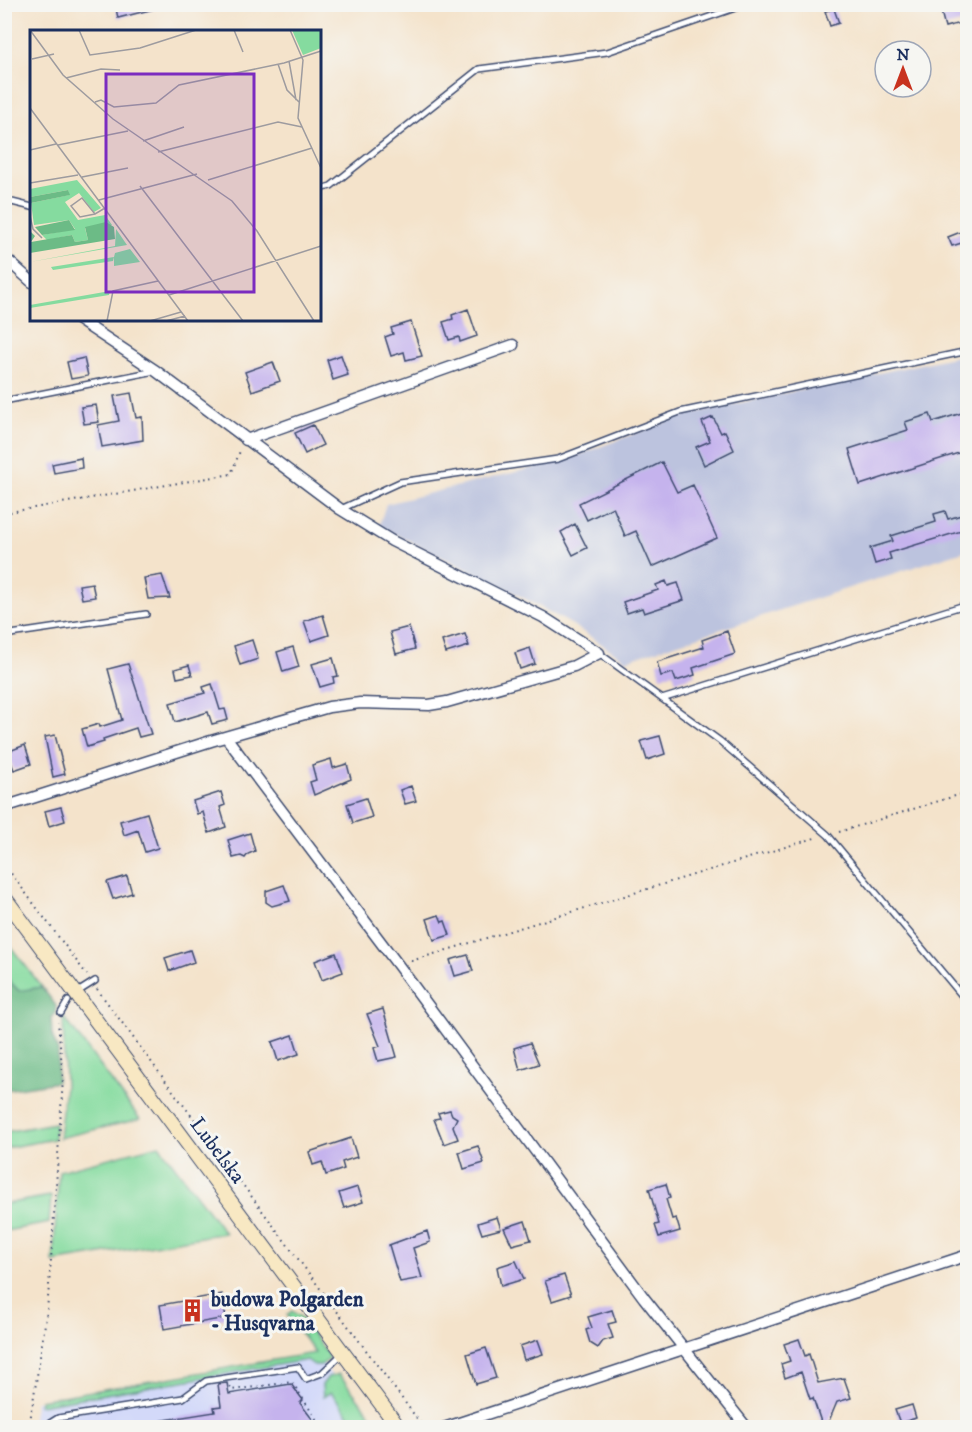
<svg xmlns="http://www.w3.org/2000/svg" width="972" height="1432" font-family="'IM FELL DW Pica',serif">
	<style>
		.built { fill: #d3d9f9 }
		.industrial { fill: #bcc3de }
		.green { fill: #85db9f; stroke: #50857e; stroke-width: 1.5 }
		.forest { fill: #6cbb86; stroke: #447572; stroke-width: 1.5 }
		.building { fill: #c5b3ed }
		.lines { fill: none; stroke-linecap: round; stroke-linejoin: round }
		.lane-casing { stroke: #3c4a6e; stroke-width: 8 }
		.street-casing { stroke: #3c4a6e; stroke-width: 13 }
		.secondary-casing { stroke: #3c4a6e; stroke-width: 16 }
		.path { stroke: #3c4a6e; stroke-width: 2; stroke-dasharray: 1.5 4.5; stroke-linecap: butt }
		.lane { stroke: #fff; stroke-width: 5 }
		.street { stroke: #fff; stroke-width: 10 }
		.secondary { stroke: #f8e8c3; stroke-width: 14 }
		.labels { text-anchor: middle; stroke-width: 6; stroke-linejoin: round; paint-order: stroke }
		.street-label { font-size: 21px; fill: #1b2f5e; stroke: #f6f6f2 }
		.poi-label { font-size: 21px; font-weight: bold; fill: #1b2f5e; stroke: #f6f6f2; text-anchor: start }
		.inset-road { fill: none; stroke: #9d9b9f; stroke-width: 1.5 }
		.view { fill: #7b2cbf; fill-opacity: 0.15; stroke: #7b2cbf; stroke-width: 3 }
		.inset-edge { fill: none; stroke: #1b2f5e; stroke-width: 3 }
	</style>
	<rect width="100%" height="100%" fill="#f6f6f2"/>
	<filter id="ink" filterUnits="userSpaceOnUse"><feTurbulence type="fractalNoise" baseFrequency=".0167" numOctaves="2"/><feDisplacementMap in="SourceGraphic" scale="12" xChannelSelector="R" yChannelSelector="G"/><feConvolveMatrix kernelMatrix="1 2 1 2 8 2 1 2 1" color-interpolation-filters="sRGB"/></filter>
	<filter id="wash" filterUnits="userSpaceOnUse"><feTurbulence type="fractalNoise" baseFrequency=".008" numOctaves="4" result="noise"/><feDisplacementMap in="SourceGraphic" scale="24" xChannelSelector="R" yChannelSelector="G"/><feGaussianBlur stdDeviation="1.35" result="paint"/><feColorMatrix in="noise" values="0 0 0 0 0 0 0 0 0 0 0 0 0 0 0 0 0 1.4 0 .05"/><feComposite in="paint" operator="in"/></filter>
	<g filter="url(#wash)">
		<rect width="100%" height="100%" fill="#f4e3cb"/>
		<path class="built" d="M315,1353L371,1428H31L36,1401Z"/>
		<path class="industrial" d="M967,354V550L626,660L571,624L504,587L379,526L386,504L565,460L684,415Z"/>
		<path class="green" d="M4,938L42,987L19,991L5,976Z
			M63,1016L140,1119L59,1138L65,1086Z
			M55,1123L54,1139L5,1148V1132Z
			M159,1145L225,1233L53,1262L59,1171Z
			M51,1196L49,1223L5,1231V1204Z
			M292,1311L302,1318L328,1355V1360L321,1365H314L307,1360L39,1405L40,1400L315,1353L287,1315Z
			M339,1374L380,1427H358L331,1392L323,1397L322,1385L328,1377Z"/>
		<path class="forest" d="M4,976L19,991L42,987L56,1006L55,1014L51,1018L52,1035L58,1051L57,1082L5,1090Z"/>
		<g id="blocks">
			<path class="building" d="M115,4H157L158,8L118,18Z
				M939,4H959L964,22L945,27Z
				M834,9L839,23L830,26L825,11Z
				M968,229V241L952,246L948,237Z
				M468,309L477,336L460,342L459,337L449,340L443,322L453,319L452,315Z
				M411,322L422,356L406,360L404,352L391,356L385,337L393,334L391,328Z
				M341,355L348,375L333,380L327,360Z
				M84,358L88,376L71,379L67,362Z
				M273,362L280,381L252,391L245,372Z
				M131,393L136,418L142,417L143,440L102,447L98,425L119,421L114,396Z
				M96,405L99,422L84,424L81,407Z
				M968,411V450L860,485L849,449L908,430L905,422L930,414L933,422Z
				M713,417L721,433L725,431L734,450L704,465L696,447L710,441L702,422Z
				M313,425L323,445L305,454L295,433Z
				M81,458L82,468L54,473L52,464Z
				M662,462L677,492L693,485L717,538L652,567L636,531L625,536L613,507L587,520L579,503Z
				M945,511L948,519L968,513V529L889,553L891,559L875,564L870,548L893,541L891,536L936,522L934,514Z
				M575,524L587,548L573,555L561,532Z
				M162,575L170,598L148,599L144,578Z
				M666,581L668,586L678,583L684,600L644,613L642,608L627,613L623,602L658,590L656,585Z
				M92,583L95,597L82,599L79,585Z
				M323,615L329,635L311,641L304,621Z
				M409,627L415,649L396,654L390,632Z
				M727,631L735,654L693,668L695,675L676,681L673,673L661,676L657,662L704,647L702,640Z
				M465,634L469,646L446,653L442,641Z
				M252,640L258,659L240,665L234,646Z
				M293,647L299,667L283,672L277,652Z
				M530,648L535,664L520,669L515,653Z
				M333,658L338,676L333,677L334,683L320,687L312,664Z
				M128,664L151,734L139,737L136,728L103,739L104,742L87,747L82,729L99,724L100,727L122,720L108,669Z
				M189,665L192,675L177,678L175,669Z
				M212,684L220,710L225,709L228,720L212,724L208,712L175,722L170,703L205,693L203,687Z
				M55,735L65,774L53,777L45,737Z
				M660,736L665,754L647,760L641,741Z
				M25,745L31,764L14,770L7,752Z
				M331,759L333,768L347,764L351,779L314,795L310,782L316,780L312,765Z
				M411,786L416,801L405,804L400,790Z
				M221,792L225,805L220,807L226,827L209,833L203,812L197,814L193,801Z
				M366,798L372,817L353,823L347,804Z
				M61,807L65,821L49,826L45,811Z
				M147,813L158,848L145,852L138,830L124,835L120,821Z
				M250,833L255,851L248,854L245,858L241,856L233,858L228,840Z
				M127,876L132,893L113,899L107,882Z
				M284,885L290,901L272,906L266,902V891Z
				M439,915L442,922L445,921L450,935L434,940L427,919Z
				M190,950L194,962L169,971L165,958Z
				M336,953L343,972L322,980L315,961Z
				M468,955L473,971L455,976L450,960Z
				M383,1009L397,1057L378,1061L374,1048L380,1046L367,1014Z
				M293,1035L299,1054L278,1061L272,1042Z
				M530,1043L539,1064L520,1070L514,1048Z
				M450,1110L452,1115L457,1118L453,1126L458,1139L444,1144L434,1119L440,1118L438,1113Z
				M351,1138L357,1157L342,1162L344,1169L326,1175L322,1162L313,1165L309,1152Z
				M478,1146L484,1163L464,1169L459,1152Z
				M666,1184L670,1198L666,1199L672,1219L676,1218L680,1231L659,1237L655,1225L659,1224L649,1189Z
				M358,1187L363,1202L344,1208L339,1193Z
				M497,1217L501,1229L482,1234L478,1223Z
				M525,1221L531,1240L512,1245L504,1228Z
				M427,1231L430,1242L413,1248L422,1278L400,1282L389,1245Z
				M516,1261L524,1279L501,1286L497,1267Z
				M564,1275L571,1295L552,1301L545,1281Z
				M222,1294L226,1318L164,1329L160,1305Z
				M612,1310L616,1322L608,1324L613,1338L603,1341L598,1348L590,1343L586,1330L592,1328L588,1317Z
				M799,1339L805,1356L809,1354L818,1383L844,1378L851,1398L837,1402L826,1428H823L813,1398L810,1399L801,1372L785,1378L781,1364L790,1361L784,1344Z
				M538,1340L543,1354L524,1360L520,1346Z
				M486,1348L496,1378L476,1384L467,1354Z
				M227,1383L229,1394L291,1384L303,1400L300,1403L319,1428H152L151,1422L215,1412L214,1407L221,1406L218,1384Z
				M912,1405L916,1418L900,1423L895,1410Z"/>
		</g>
	</g>
	<g filter="url(#ink)">
		<use href="#blocks" fill-opacity="0" stroke="#3c4a6e" stroke-width="1.5"/>
		<g class="lines">
			<defs>
				<path id="lane" d="M320,189L331,186L479,69L607,52L747,4
					M4,200L32,207
					M4,401L155,371
					M341,509L400,482L558,459L680,412L968,351
					M4,635L146,614
					M599,653L720,741L828,835L968,1003
					M662,699L968,604
					M76,993L95,981
					M61,1013L68,1001
					M42,1428L58,1418L183,1398L206,1381L298,1367L306,1379L322,1373L343,1353"/>
				<path id="street" d="M4,257L32,282
					M79,320L156,371L340,509L392,541L543,617L599,653
					M246,440L513,345
					M226,737L398,965L644,1298L747,1428
					M4,807L211,741L329,707L360,703L429,705L447,702L574,666L599,653
					M444,1428L968,1255"/>
				<path id="secondary" d="M4,897L399,1428"/>
			</defs>
			<use href="#lane" class="lane-casing"/>
			<use href="#street" class="street-casing"/>
			<use href="#secondary" class="secondary-casing"/>
			<path class="path" d="M4,513L231,474L240,451
				M839,832L968,792
				M4,864L87,975
				M411,961L818,837
				M97,989L424,1428
				M230,1386L232,1390L292,1382L322,1428
				M29,1428L47,1311L52,1246L63,1079L58,1022"/>
			<use href="#lane" class="lane"/>
			<use href="#street" class="street"/>
			<use href="#secondary" class="secondary"/>
		</g>
	</g>
	<defs>
		<symbol id="building-bare" viewBox="-9 -9 18 18"><path d="M-4-6H4V6H1V3H-1V6H-4ZM-2.5-4.3h1.7v1.8h-1.7ZM.8-4.3h1.7v1.8H.8ZM-2.5-1h1.7V.8h-1.7ZM.8-1h1.7V.8H.8Z" fill="#c8321e" stroke="#f6f6f2" stroke-width="2.5" paint-order="stroke"/></symbol>
	</defs>
	<g fill-rule="evenodd">
		<use href="#building-bare" x="176" y="1294" width="33" height="33"/>
	</g>
	<g class="labels">
		<g class="street-label">
			<text transform="translate(218 1150) rotate(53)" y="7">Lubelska</text>
		</g>
		<g class="poi-label">
			<text x="211" y="1306">budowa Polgarden<tspan x="211" dy="24">- Husqvarna</tspan></text>
		</g>
	</g>
	<g transform="translate(30 30)">
		<rect width="291" height="291" fill="#f4e3cb"/>
		<path d="M262,0H291V18L273,25ZM47,150L71,178L64,182L49,163L35,172L48,190L75,185L82,195L55,198L58,210L45,212L42,205L17,210L12,205L45,199L39,190L4,195L1,173L39,165L38,160L0,167V159ZM86,199L97,215L0,232L85,216ZM100,219L110,232L84,236V227L83,231L23,240L21,237L84,227L85,223ZM80,261L79,265L0,278V275Z" fill="#85db9f"/>
		<path d="M38,160L40,165L1,173L0,167ZM39,190L45,200L12,205L5,197ZM76,192L84,197L85,209L0,223V201L5,206L1,212L42,205L45,212L58,210L55,197Z" fill="#6cbb86"/>
		<path class="inset-road" d="M0,0L33,45L83,89L202,171L227,201L284,291M49,0L60,25L110,18L166,0M204,0L213,22M260,0L273,30L268,88L291,138M2,29L24,24M259,31L266,70M248,34L257,60L269,72M36,48L71,39L90,40M65,72L71,70L84,77L126,73L149,55L254,33L291,21M0,78L158,291M113,111L154,97M28,115L98,101M0,120L26,114M128,122L248,92L272,97M52,147L98,138M178,150L282,118M0,153L48,145M110,156L213,291M69,170L167,144M65,184L52,168L41,176L50,187L65,184L75,178M0,186L3,199L12,208M139,265L291,216M77,291L83,261L128,251M120,291L151,282M136,291L155,286"/>
		<path class="view" d="M76,44H224V262H76Z"/>
		<rect width="291" height="291" class="inset-edge"/>
	</g>
	<rect width="972" height="1432" fill="none" stroke="#f6f6f2" stroke-width="24"/>
	<g transform="translate(903 69)"><circle r="28" fill="#f6f6f2" stroke="#9ea6b7" stroke-width="1.5"/>
	<path d="M0-4.5L10 22L0 15L-10 22Z" fill="#c8321e"/>
	<text y="-9" font-size="16" font-weight="bold" text-anchor="middle" fill="#1b2f5e">N</text>
	</g>
</svg>
